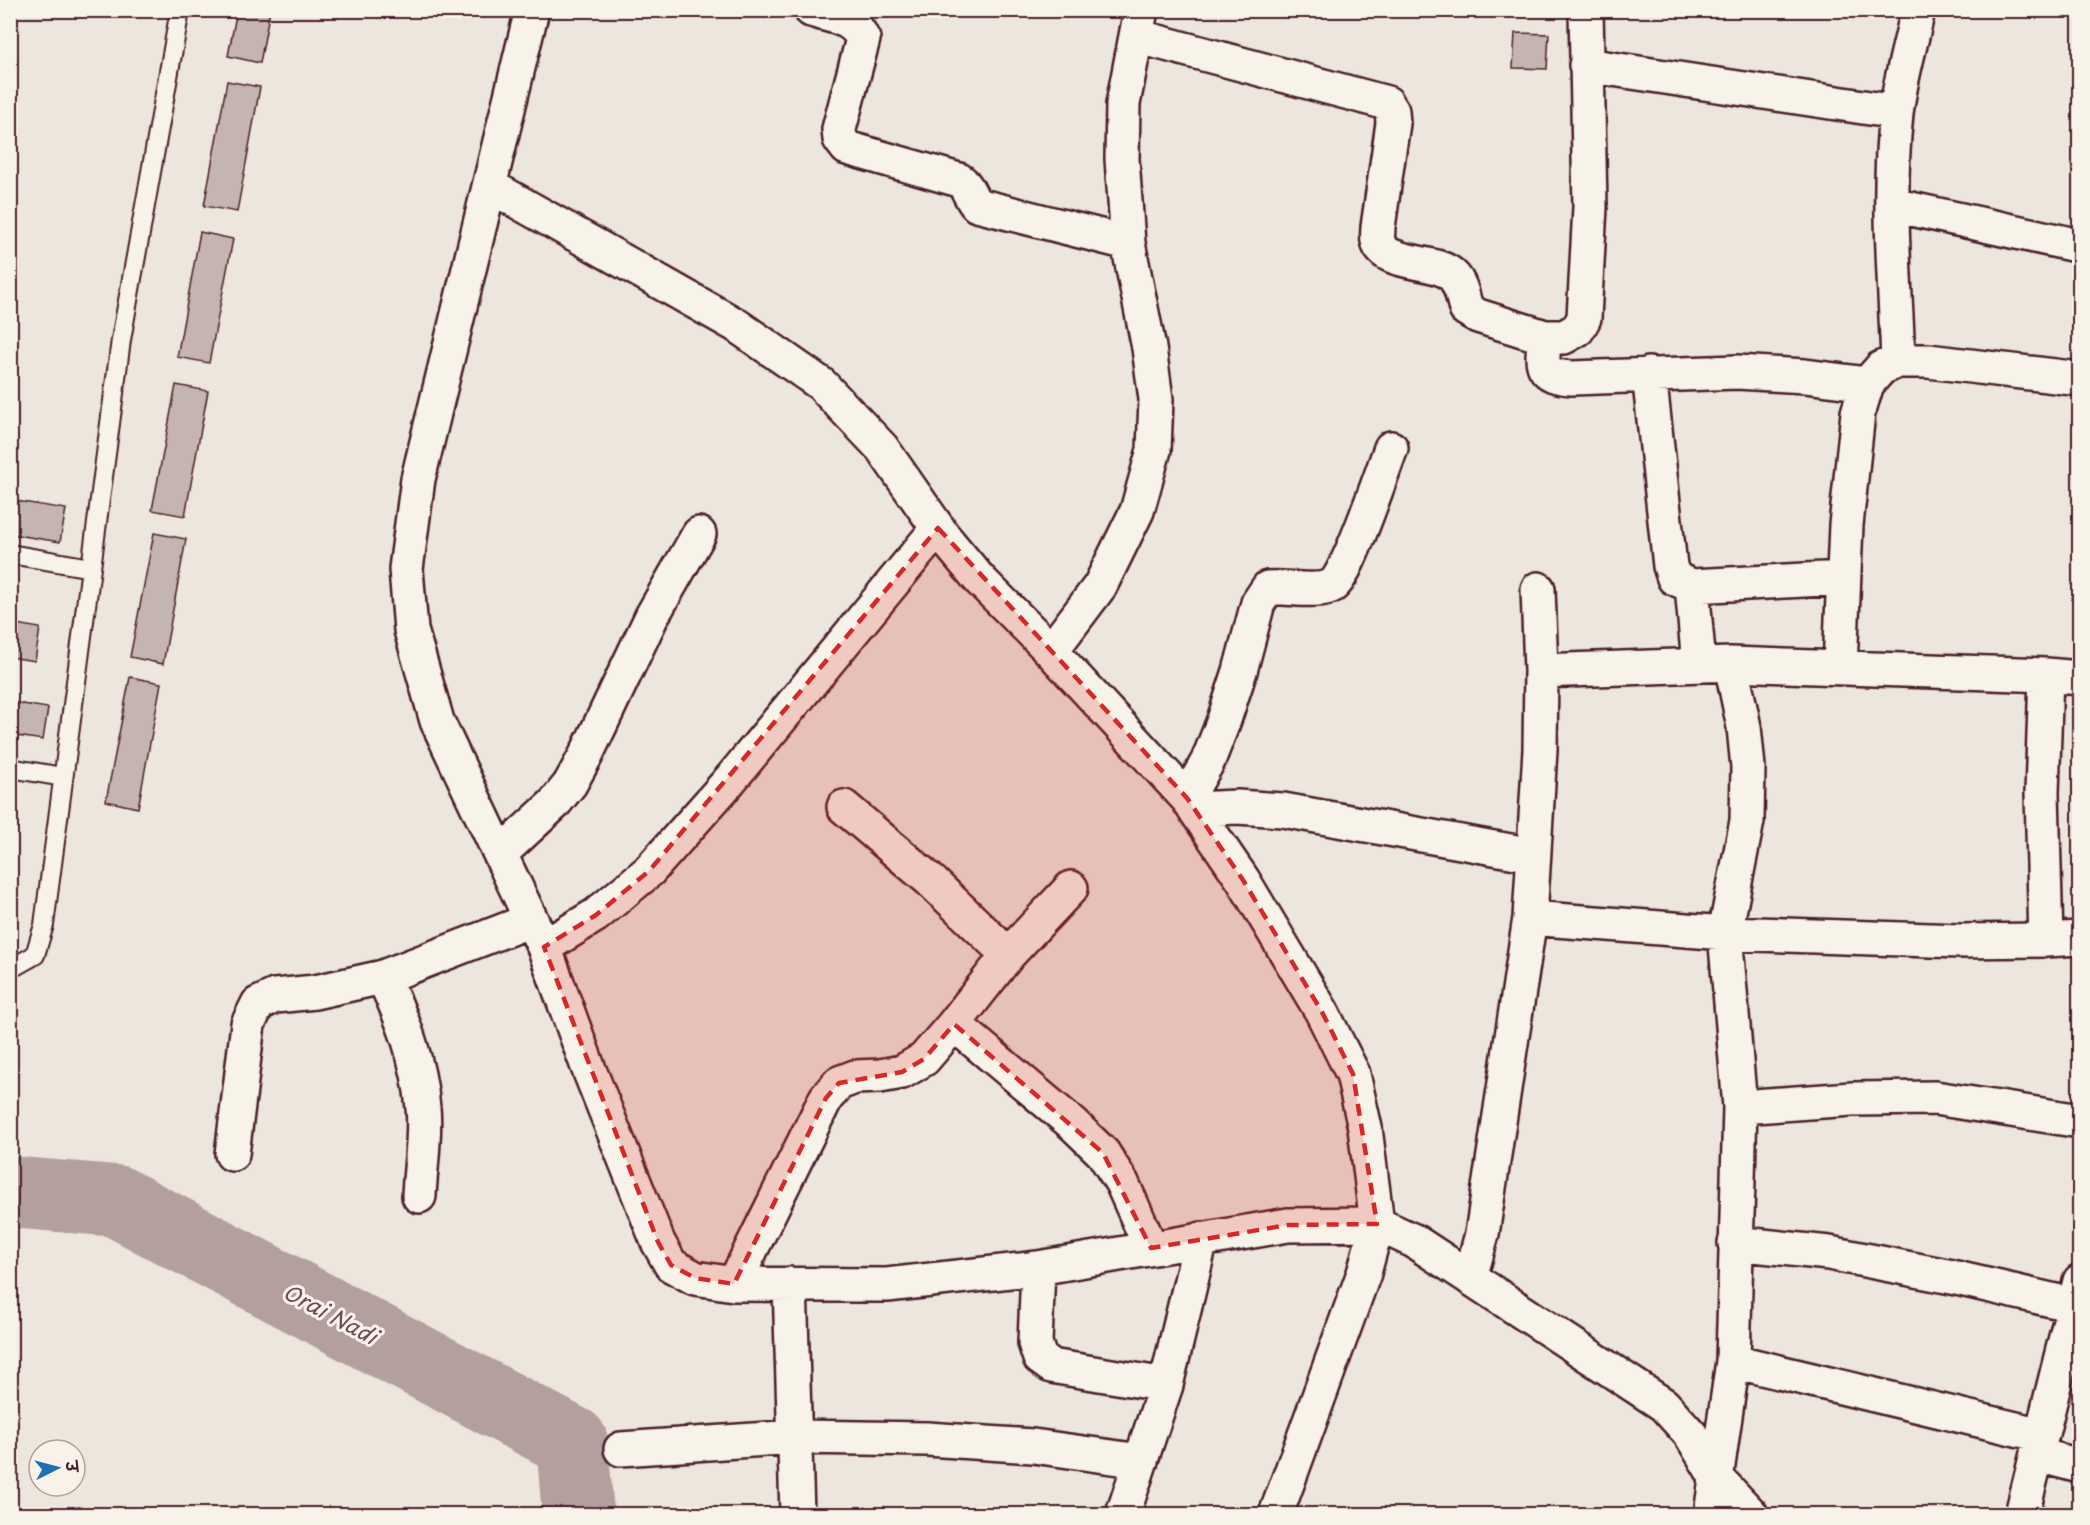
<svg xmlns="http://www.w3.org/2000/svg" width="2090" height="1525" font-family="'Playpen Sans','Playpen Sans Deva',sans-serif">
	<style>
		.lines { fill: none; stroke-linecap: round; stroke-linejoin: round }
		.river { stroke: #b39f9d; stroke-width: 72 }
		.building { fill: #c4b5b0; stroke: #4a1f2b; stroke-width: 1.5 }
		.service-casing { stroke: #4a1f2b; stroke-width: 22 }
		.minor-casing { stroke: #4a1f2b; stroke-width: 38 }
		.service { stroke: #f7f3e8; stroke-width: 18 }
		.minor { stroke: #f7f3e8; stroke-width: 33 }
		.marked { fill: #d62828; fill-opacity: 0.2; stroke: #d62828; stroke-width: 4.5; stroke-dasharray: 12 8; stroke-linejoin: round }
		.labels { text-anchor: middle; stroke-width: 6; stroke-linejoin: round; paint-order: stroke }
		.water-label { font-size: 22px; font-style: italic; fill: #6f4c53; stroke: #f7f3e8 }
	</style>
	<rect width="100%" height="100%" fill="#ece6dd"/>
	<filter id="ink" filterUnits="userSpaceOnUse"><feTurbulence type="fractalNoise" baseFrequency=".0167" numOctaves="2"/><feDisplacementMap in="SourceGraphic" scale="12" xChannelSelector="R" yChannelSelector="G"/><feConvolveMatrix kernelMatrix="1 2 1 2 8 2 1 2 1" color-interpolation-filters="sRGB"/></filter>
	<g filter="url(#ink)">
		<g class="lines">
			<path class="river" d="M10,1192L116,1201L572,1442L578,1514"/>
		</g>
		<path class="building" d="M237,10H270L260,63L228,56Z
			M1515,33L1549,34L1547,69L1513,68Z
			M227,81L260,87L237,212L204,206Z
			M200,232L233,239L209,363L177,357Z
			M176,385L208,391L185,516L152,510Z
			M10,500L66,509L60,542L10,534Z
			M154,533L186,539L163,664L130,657Z
			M10,623L40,628L35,661L10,657Z
			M130,677L161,683L138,808L106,801Z
			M10,702L48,708L43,740L10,735Z"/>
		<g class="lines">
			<defs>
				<path id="service" d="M10,554L91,568
					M10,768L63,777
					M10,969L35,955L44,925L121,340L180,10"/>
				<path id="minor" d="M532,10L418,479L406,569L411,630L437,721L544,947L588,1067L658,1242L671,1265L695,1278L734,1284L887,1285L1038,1268L1288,1225L1377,1224L1414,1241L1664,1405L1691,1435L1716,1477L1751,1514
					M811,10C833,17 853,17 863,39L839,129L840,139L847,148L959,180C969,186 969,197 977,205L1128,243
					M1136,36L1387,103L1392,111L1393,123L1378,227C1378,231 1377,237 1378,241C1383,266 1436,259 1452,275C1461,283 1463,298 1466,309L1478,316L1545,337H1564L1578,329L1584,318L1590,207L1586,10
					M1586,65L1896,112
					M490,186L736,325L821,384L882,448L944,537L980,580L1051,651L1187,798L1243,880L1322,1012L1353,1074L1365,1128L1377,1224L1364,1273L1276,1514
					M1893,205L2080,246
					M1545,337C1541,366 1540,376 1572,378L1737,372L1805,376L1867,384
					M1898,361C1895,280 1887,195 1896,114C1900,79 1911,44 1918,10
					M1649,374L1670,566L1674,578L1692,586L1843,578
					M1692,586L1699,665
					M1051,651L1100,586L1137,511L1154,450L1156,399L1149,348L1128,243L1122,159L1123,104L1141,10
					M1840,667L1846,525L1858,413L1867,384L1881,368L1898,361H1928L2080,379
					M1541,671L1731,664L2046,675L2080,678
					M2046,675L2042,793L2046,940
					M1187,798L1208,761L1224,720L1240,671L1258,603L1268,588C1286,586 1318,594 1333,585C1347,576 1383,470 1391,448
					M844,807L931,881L1008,955
					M1194,809L1237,807L1283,810L1533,855
					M500,854L554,804L570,784L586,755L652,616L699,534
					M1530,918L1725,933L1960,941L2046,940L2080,938
					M544,947L596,915L649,871L730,780L938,528
					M383,977C403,1019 419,1061 423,1108C426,1133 420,1170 419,1196
					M954,1024L1074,1125L1103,1153L1122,1183L1151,1248
					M1740,1107L1852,1099L1935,1098L2080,1121
					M232,1154L248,1024L258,1004L275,996L315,992L383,977L531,920
					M1735,1243L1829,1253L1952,1277L2073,1305
					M1038,1268L1035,1343L1040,1358L1051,1366L1166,1385
					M1470,1278L1482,1234L1530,918L1540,750L1541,671L1538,589
					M734,1284L826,1098L839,1083L855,1077L880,1076L902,1072L924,1059L954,1024L1008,955L1071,888
					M790,1284L797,1514
					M1733,1361L2041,1435
					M621,1449L796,1437L927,1439L1033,1446L1141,1461
					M2038,1455L2080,1466
					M1123,1514L1166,1385L1201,1239
					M1711,1514L1733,1361L1740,1107L1725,933L1747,821L1748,767L1744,727L1731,664
					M2022,1514L2080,1281"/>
			</defs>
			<use href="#service" class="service-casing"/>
			<use href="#minor" class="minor-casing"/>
			<use href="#service" class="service"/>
			<use href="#minor" class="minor"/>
		</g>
	</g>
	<path class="marked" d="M938,528L1187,798L1243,880L1322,1012L1353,1074L1377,1224L1288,1225L1151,1248L1103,1153L954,1024L924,1059L902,1072L839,1083L826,1098L734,1284L695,1278L671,1265L658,1242L544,947L596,915L649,871Z"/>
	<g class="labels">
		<g class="water-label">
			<text transform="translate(330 1314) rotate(28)" y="8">Orai Nadi</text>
		</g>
	</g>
	<rect width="2090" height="1525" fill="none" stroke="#f7f3e8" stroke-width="36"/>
	<rect x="18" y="18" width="2054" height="1489" fill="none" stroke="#4a1f2b" stroke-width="2" filter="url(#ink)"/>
	<g transform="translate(57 1468) rotate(84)"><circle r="28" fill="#f7f3e8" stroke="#b29e9c" stroke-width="1.5"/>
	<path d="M0-4.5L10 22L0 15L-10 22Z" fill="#1f6fb2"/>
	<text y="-9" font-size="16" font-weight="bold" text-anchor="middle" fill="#4a1f2b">उ</text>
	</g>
</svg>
